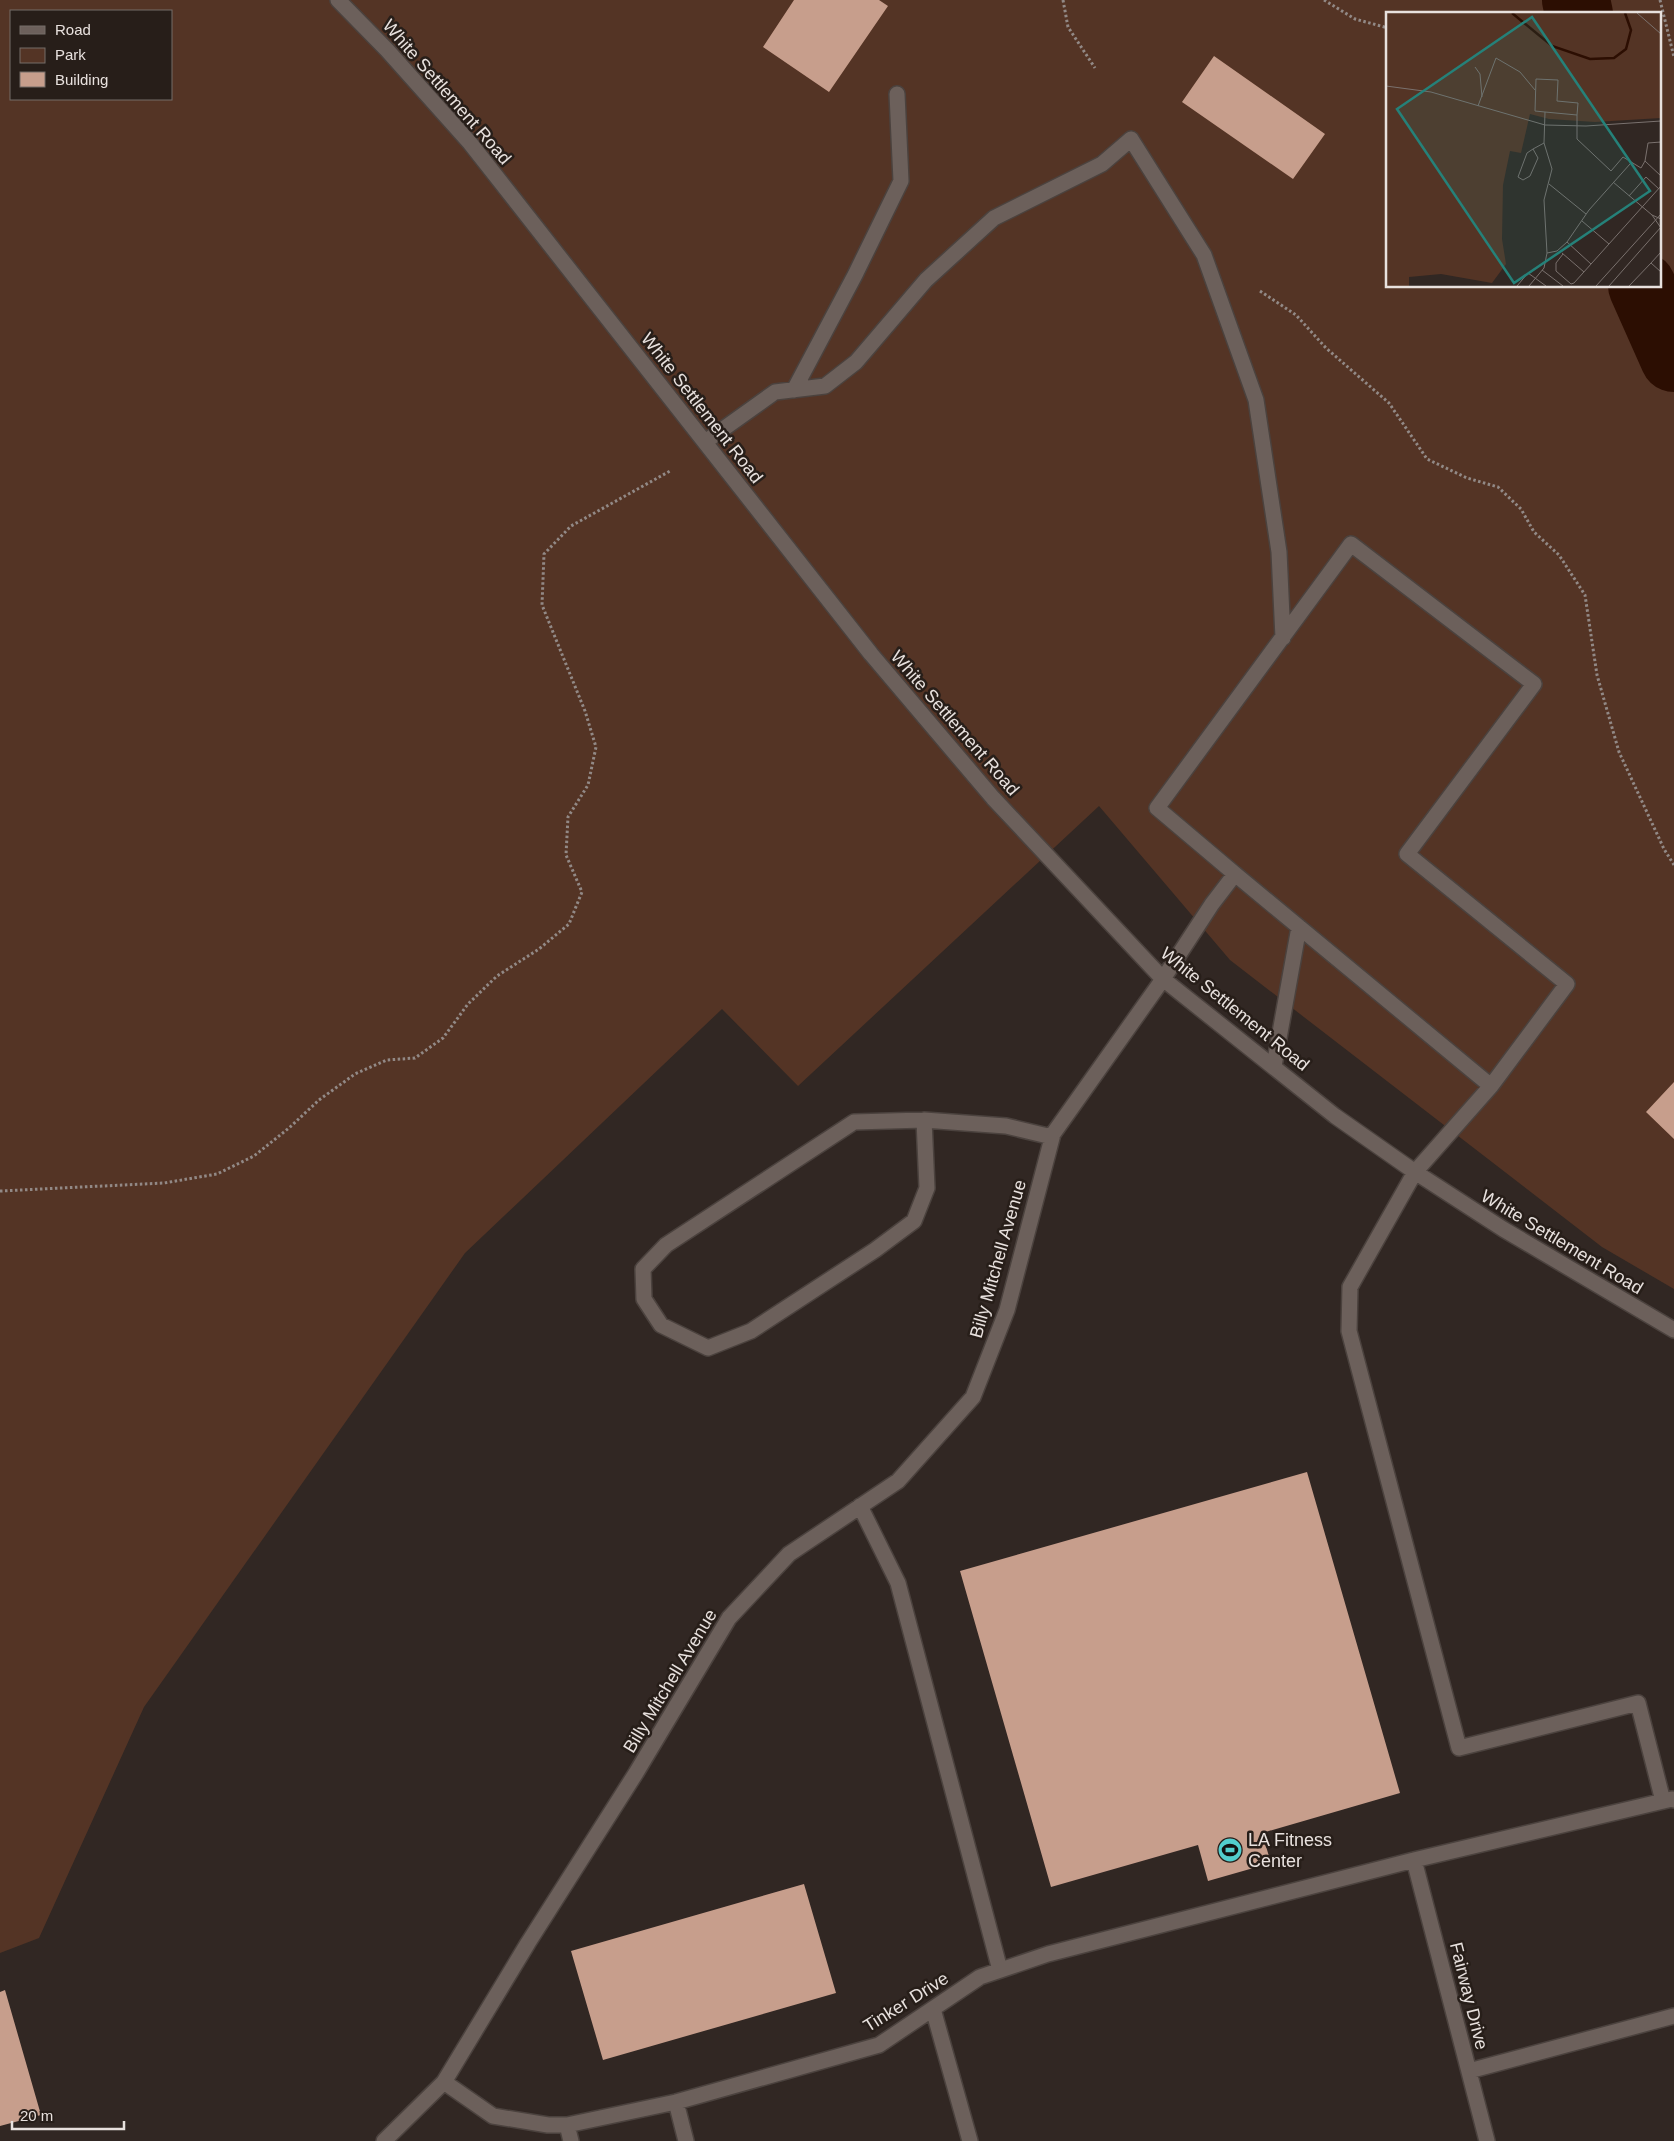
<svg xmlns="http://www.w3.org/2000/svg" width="1674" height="2141" font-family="Helvetica,sans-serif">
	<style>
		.green { fill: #543425; fill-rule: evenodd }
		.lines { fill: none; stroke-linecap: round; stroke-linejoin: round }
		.river { stroke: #2c0e02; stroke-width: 68 }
		.building { fill: #c79e8c }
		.minor-casing { stroke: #4b423e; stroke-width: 18 }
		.path { stroke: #928986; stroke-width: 3; stroke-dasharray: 2.5 2.5; stroke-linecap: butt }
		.minor { stroke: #6c605b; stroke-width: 15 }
		.labels { text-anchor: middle; stroke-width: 5; stroke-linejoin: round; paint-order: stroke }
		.street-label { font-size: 18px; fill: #e8e1de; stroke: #271e19 }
		.poi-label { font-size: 18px; fill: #e8e1de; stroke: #271e19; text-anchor: start }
		.inset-river { fill: none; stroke: #2c0e02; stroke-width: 2.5 }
		.inset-road { fill: none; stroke: #7a716e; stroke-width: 1 }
		.view { fill: #258179; fill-opacity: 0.15; stroke: #258179; stroke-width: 2.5 }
		.inset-edge { fill: none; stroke: #e8e1de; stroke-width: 2.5 }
	</style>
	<rect width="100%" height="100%" fill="#312723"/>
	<path class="green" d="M0,0H1674V1289L1602,1247L1230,960L1099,806L798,1086L722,1009L465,1253L144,1707L39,1938L0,1953ZM11,11H171V99H11ZM1388,14H1660V286H1388Z"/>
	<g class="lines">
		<path class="river" d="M1576,0L1579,14
			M1642,286L1674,358"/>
	</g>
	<path class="building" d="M794,0H879L888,6L829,92L763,47Z
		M1214,56L1325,134L1293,179L1182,102Z
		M1674,1082V1139L1646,1112Z
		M1307,1472L1400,1793L1262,1833L1271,1863L1208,1881L1198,1845L1051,1887L960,1571Z
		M804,1884L836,1993L603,2060L571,1951Z
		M5,1990L41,2115L0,2126V1992Z"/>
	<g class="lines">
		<defs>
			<path id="minor" d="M338,0L387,50L470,143L871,654L993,798L1163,979L1335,1116L1415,1172L1503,1229L1674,1330
				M794,390L855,275L901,181L897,94
				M705,442L775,392L825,386L856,362L926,280L994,218L1102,164L1131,139L1204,255L1256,400L1279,552L1283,638
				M1274,1066L1299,927
				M1491,1086L1415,1172L1350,1287L1349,1331L1459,1748L1638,1703L1663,1801
				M924,1120L927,1188L914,1221L875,1250L751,1331L708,1348L661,1325L644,1299L643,1269L666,1245L854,1122L924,1120L1006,1126L1052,1137
				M860,1506L898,1583L1000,1970
				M1414,1860L1487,2141
				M933,2009L970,2141
				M1469,2071L1674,2016
				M444,2082L493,2116L548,2125H567L676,2102L879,2045L980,1977L1048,1954L1414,1860L1672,1799L1674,1800
				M676,2102L686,2141
				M567,2125L571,2141
				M384,2141L444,2082L528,1943L636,1773L729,1618L789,1554L898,1481L973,1397L1007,1310L1053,1134L1163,979L1212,904L1235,874L1491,1086L1567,984L1407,854L1534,684L1351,544L1157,808L1235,874"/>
		</defs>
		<use href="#minor" class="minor-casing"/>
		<path class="path" d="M1063,0L1068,27L1095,68
			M1324,0L1355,19L1388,28
			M1660,0L1674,57
			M1260,291L1296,315L1326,348L1389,403L1427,459L1467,478L1498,487L1521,509L1534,532L1559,555L1585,595L1597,675L1619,752L1664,849L1674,865
			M0,1191L164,1183L217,1174L254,1156L289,1128L319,1100L355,1074L387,1060L415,1058L443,1038L468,1004L497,976L539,949L569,924L582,892L566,855L568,817L588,785L596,747L585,711L542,605L544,554L571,526L670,471"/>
		<use href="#minor" class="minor"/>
	</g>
	<defs>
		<symbol id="stadium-disc" viewBox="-11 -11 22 22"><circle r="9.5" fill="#52cdcd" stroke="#271e19"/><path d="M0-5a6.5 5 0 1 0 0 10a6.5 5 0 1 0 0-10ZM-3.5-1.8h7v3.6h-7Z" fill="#111"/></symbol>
	</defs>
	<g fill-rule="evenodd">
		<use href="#stadium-disc" x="1216" y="1836" width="28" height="28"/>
	</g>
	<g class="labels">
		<g class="street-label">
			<text transform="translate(447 92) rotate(49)" y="6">White Settlement Road</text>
			<text transform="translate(702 408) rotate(52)" y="6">White Settlement Road</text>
			<text transform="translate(955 723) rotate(49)" y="6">White Settlement Road</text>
			<text transform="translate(1235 1009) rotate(39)" y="6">White Settlement Road</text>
			<text transform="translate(1562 1242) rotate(31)" y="6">White Settlement Road</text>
			<text transform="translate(998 1259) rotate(-74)" y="6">Billy Mitchell Avenue</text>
			<text transform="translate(670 1681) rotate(-59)" y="6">Billy Mitchell Avenue</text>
			<text transform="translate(1469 1996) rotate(76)" y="6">Fairway Drive</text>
			<text transform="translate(906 2002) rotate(-32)" y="6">Tinker Drive</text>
		</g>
		<g class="poi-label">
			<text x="1248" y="1846">LA Fitness<tspan x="1248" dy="21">Center</tspan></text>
		</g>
	</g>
	<g transform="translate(1386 12)">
		<rect width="275" height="275" fill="#312723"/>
		<path d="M0,1H275V106L209,110L163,107L144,102L135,141L124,139L117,173L116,227L120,252L106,271L55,262L23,265V274H0Z" fill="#543425"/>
		<path class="inset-river" d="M126,1L166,34L204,47L228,46L240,37L245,18L239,1"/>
		<path class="inset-road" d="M251,1L275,22M89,55L94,62L96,85M0,74L45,80L159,113L200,114L275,109M92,94L110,46L134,60L149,78M191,103V127L225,159L237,145L255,156L259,149M275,130L262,131L259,149L275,164M147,137L152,146L144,164L137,168L132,165L141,141L147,137L158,131M227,170L266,203M163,172L200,202M243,184L260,165L273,177M275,207L266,203L275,216M196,209L223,232M181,230L205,252M275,240L265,251L275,260M161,241L171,239L181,230L203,198L244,152M176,241L198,260M177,242L170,251V259L185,272L188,271M156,258L177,274M188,271L275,174M131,274L142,261L160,274M143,274L158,256L161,241L158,188L166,157L158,131L159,100L191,103L192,91L171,89L172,68L150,67L149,99L159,100M210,274L275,202M223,274L275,215M243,274L265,251"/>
		<path class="view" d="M146,5L264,179L128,271L11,97Z"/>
		<rect width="275" height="275" class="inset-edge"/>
	</g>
	<rect x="10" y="10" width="162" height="90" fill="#271e19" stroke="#746c68"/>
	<rect x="20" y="26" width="25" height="8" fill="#6c605b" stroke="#746c68"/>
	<text x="55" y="35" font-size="15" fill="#e8e1de">Road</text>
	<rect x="20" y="48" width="25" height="15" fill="#543425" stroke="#746c68"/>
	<text x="55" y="60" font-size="15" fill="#e8e1de">Park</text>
	<rect x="20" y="72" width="25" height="15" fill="#c79e8c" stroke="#746c68"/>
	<text x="55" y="85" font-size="15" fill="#e8e1de">Building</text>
	<path d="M12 2121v8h112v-8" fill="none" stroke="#e8e1de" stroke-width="2.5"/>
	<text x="20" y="2121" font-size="15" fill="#e8e1de" stroke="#271e19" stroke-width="4" paint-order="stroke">20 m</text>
</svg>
